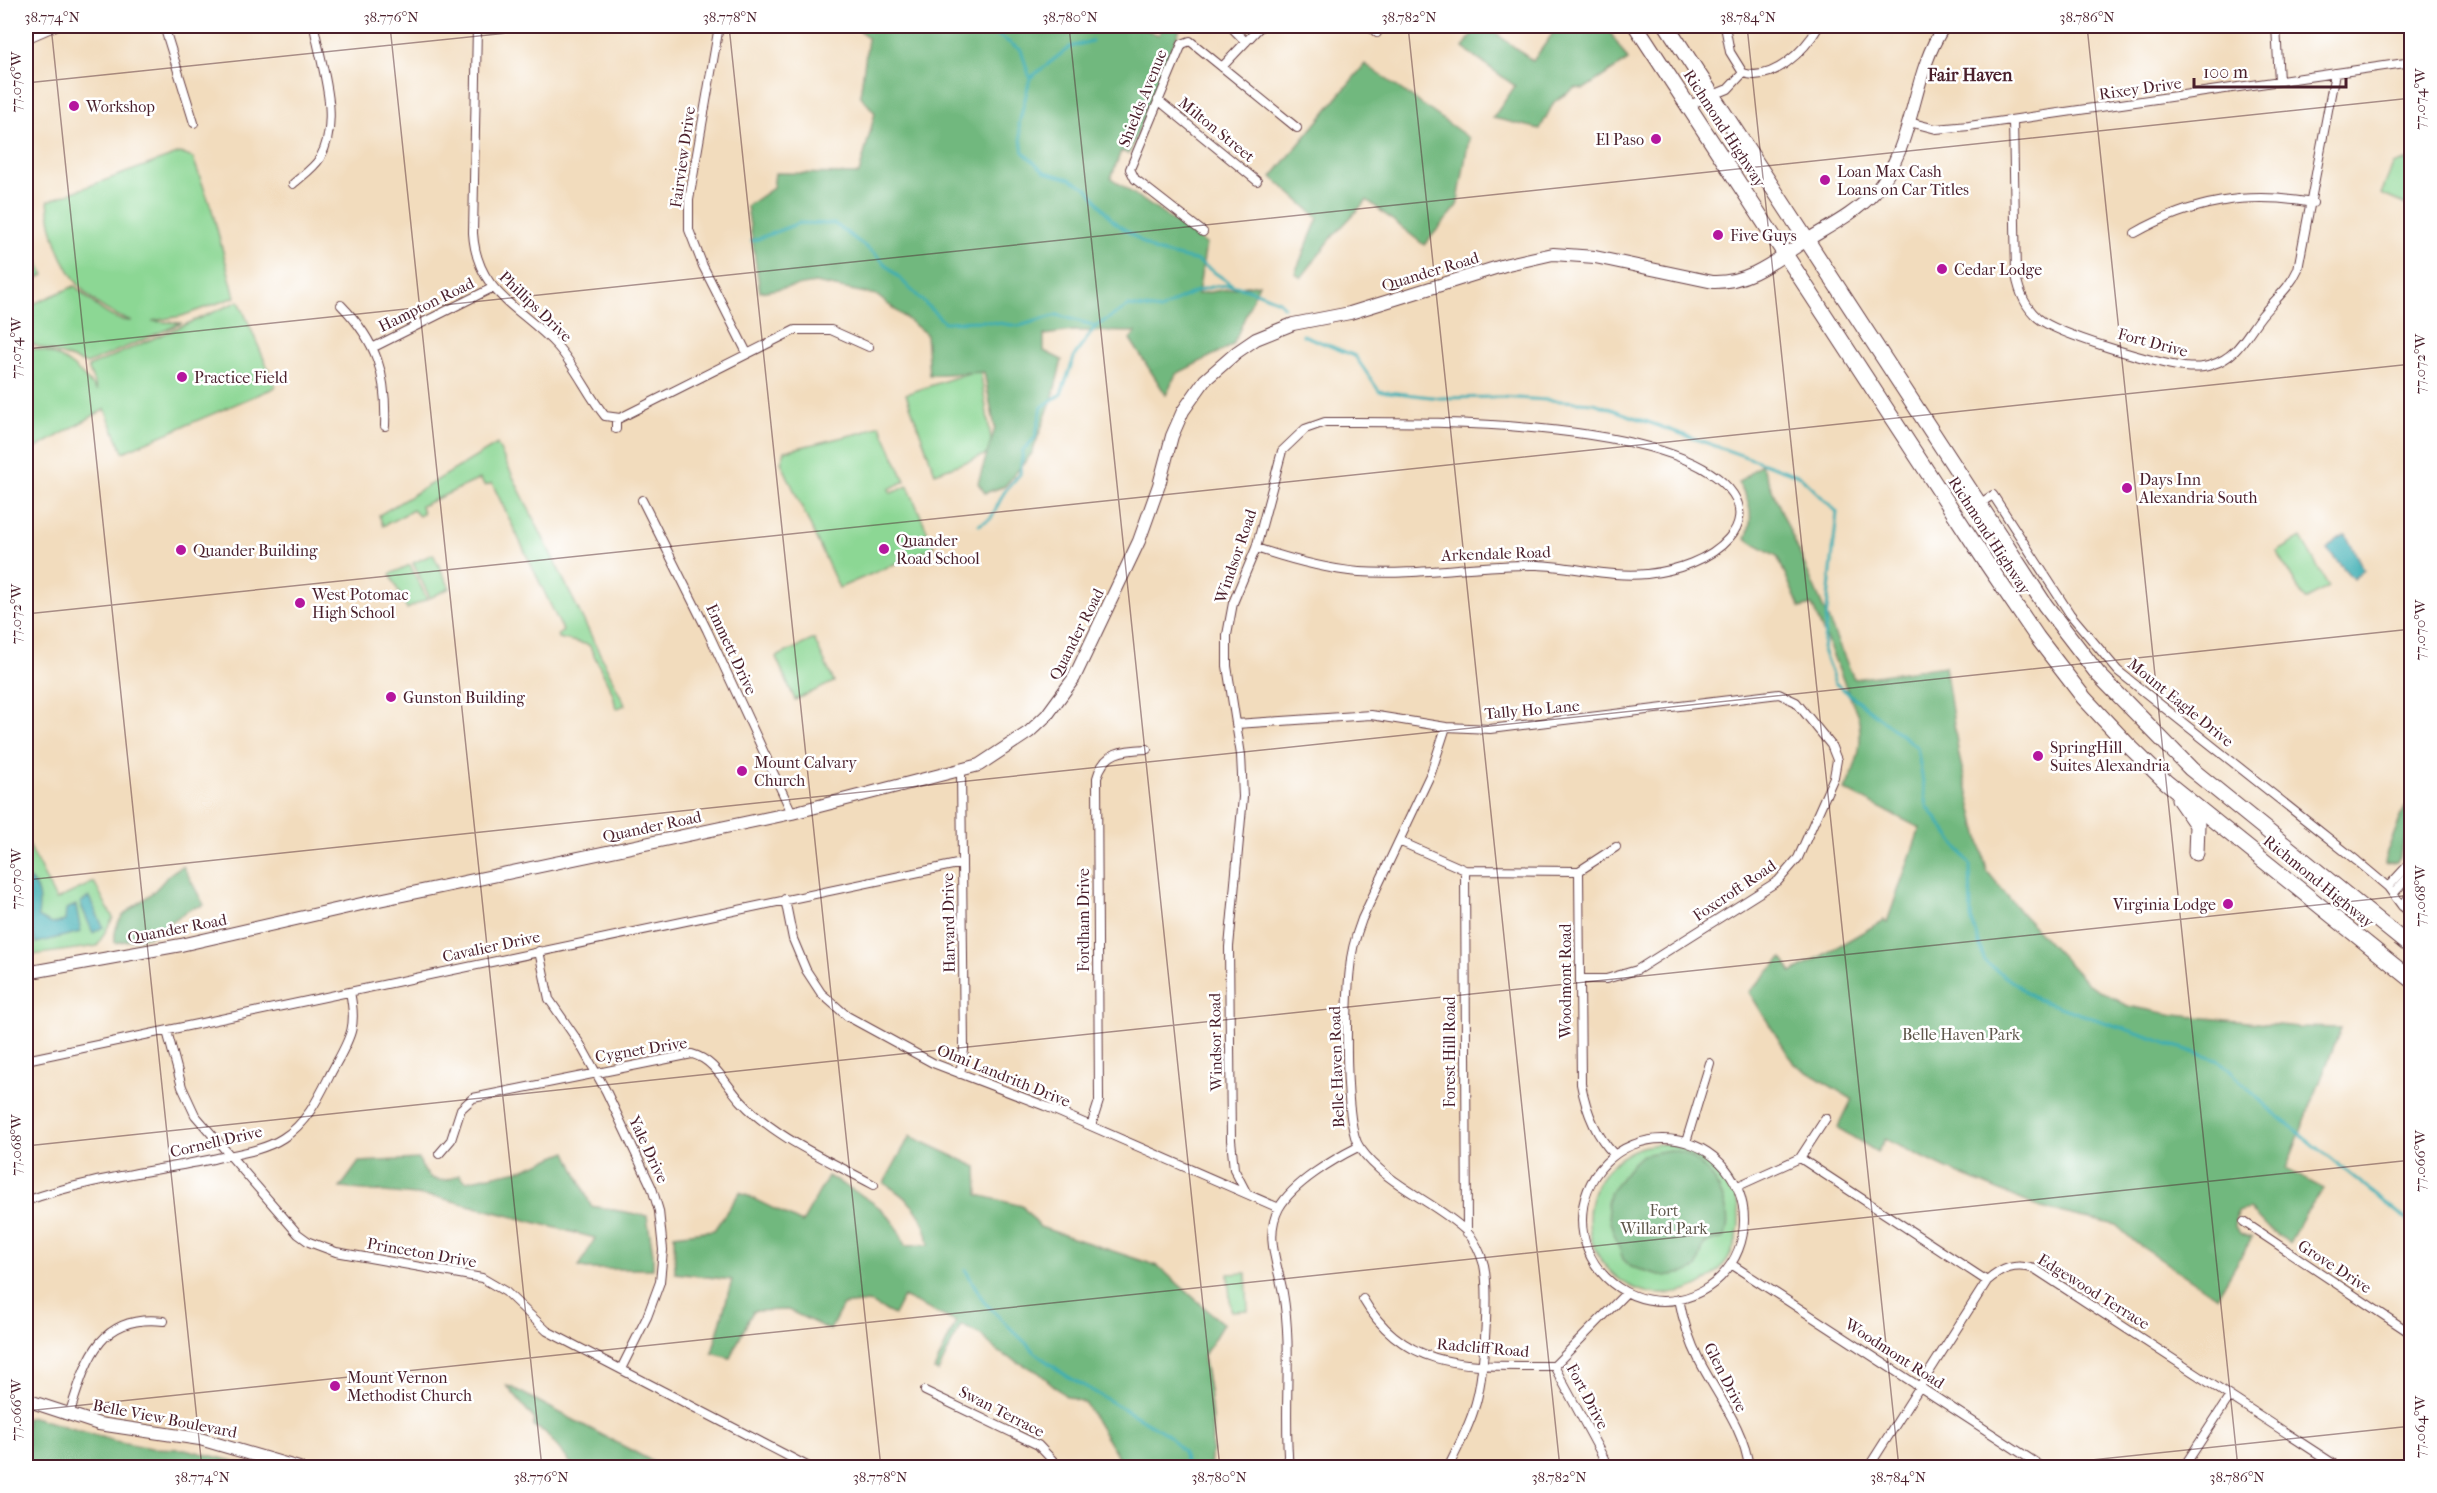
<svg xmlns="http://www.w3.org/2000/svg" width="2437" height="1493" font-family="'IM FELL French Canon',serif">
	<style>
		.green { fill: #8cd794; stroke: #6b7b60; stroke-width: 1.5 }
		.forest { fill: #71b87e; stroke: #5e6c54; stroke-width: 1.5 }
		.water { fill: #3caeb3; stroke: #43666f; stroke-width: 1.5 }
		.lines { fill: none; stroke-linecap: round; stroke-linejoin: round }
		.stream { stroke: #3caeb3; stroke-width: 3 }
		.street-casing { stroke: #633b41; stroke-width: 10 }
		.secondary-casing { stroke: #633b41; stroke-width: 14 }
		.highway-casing { stroke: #633b41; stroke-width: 17 }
		.street { stroke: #fff; stroke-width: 8 }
		.secondary { stroke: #fff; stroke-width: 12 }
		.highway { stroke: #fff; stroke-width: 15 }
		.ticks { fill: none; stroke: #4a1f2b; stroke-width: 1.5; stroke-opacity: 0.45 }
		.poi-dot { fill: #b5179e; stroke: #fff; stroke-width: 2 }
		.labels { text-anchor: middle; stroke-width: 5; stroke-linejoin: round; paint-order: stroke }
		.street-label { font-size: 16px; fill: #4a1f2b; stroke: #fff }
		.poi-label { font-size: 16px; fill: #4a1f2b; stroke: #fff; text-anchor: start }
		.park-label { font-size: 16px; fill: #5e564a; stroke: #fff }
		.neighbourhood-label { font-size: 18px; font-weight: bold; fill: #4a1f2b; stroke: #fff }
		.neatline { fill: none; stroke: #4a1f2b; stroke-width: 2 }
		.ticks-label { font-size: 15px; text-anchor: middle; fill: #4a1f2b }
	</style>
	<rect width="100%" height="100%" fill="#fff"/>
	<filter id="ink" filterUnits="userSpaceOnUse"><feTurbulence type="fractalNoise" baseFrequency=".0167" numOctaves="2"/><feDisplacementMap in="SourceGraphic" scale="12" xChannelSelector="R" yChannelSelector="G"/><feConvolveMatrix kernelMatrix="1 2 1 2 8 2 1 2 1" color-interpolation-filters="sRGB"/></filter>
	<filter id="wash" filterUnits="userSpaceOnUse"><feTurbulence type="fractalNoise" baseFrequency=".008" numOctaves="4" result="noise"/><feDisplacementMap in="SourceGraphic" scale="24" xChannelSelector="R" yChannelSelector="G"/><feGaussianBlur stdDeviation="1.35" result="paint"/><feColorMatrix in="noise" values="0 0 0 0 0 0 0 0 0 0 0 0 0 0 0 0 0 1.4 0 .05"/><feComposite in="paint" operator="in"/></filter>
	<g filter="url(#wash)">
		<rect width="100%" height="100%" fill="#f2dcbd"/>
		<path class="green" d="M180,153L193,158L212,210L235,297L182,316L152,321L182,323L87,364L26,342V307L75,286C91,301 109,322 132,321C79,306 52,253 48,201Z
			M2411,159H2412L2411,207L2381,194L2393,165Z
			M26,234L44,275L26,283Z
			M239,301L276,387L123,452L105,409L26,454V348C57,349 78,368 97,391L88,367Z
			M980,369L993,452L935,473L906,394Z
			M880,425L905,481L889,489L891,493L908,486L934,547L839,588L781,462L785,451L864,432Z
			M497,444L625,705L616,709L613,694L589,645L559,638L558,635L563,631L492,483L485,486L480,479L421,506L423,513L419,516L413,510L383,526L379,515Z
			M2301,538L2329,587L2305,600L2277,552Z
			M433,554L450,588L430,598L413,563Z
			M410,565L427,599L407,609L390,574Z
			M814,639L834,682L795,700L776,657Z
			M26,839L56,900L94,882L113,918L97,946L26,956Z
			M1589 1219a75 75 0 1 1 150 0a75 75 0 1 1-150 0Z
			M1246,1273L1248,1310L1231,1311L1228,1274Z"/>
		<path class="forest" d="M856,26H1137L1159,35L1163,26H1181L1129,154L1121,151L1111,178L1206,244L1198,294L1259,284L1233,345L1176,374L1166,395L1130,339L1136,332L1073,331L1044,335V351L1062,360L1053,396L1032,453L1005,486L985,493L978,483L995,428L984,372L929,375L926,334L876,295L815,283L760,292L747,206L773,188L775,173L859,174L875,113L860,95L868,39Z
			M1477,26H1486L1533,61L1558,26H1606L1628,60L1584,89L1575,88L1554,102L1540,129L1493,118L1515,86L1463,48Z
			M1365,64L1469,138L1457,207L1424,245L1367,200L1334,235L1301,278L1295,273L1318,218L1272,177Z
			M1761,464L1854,679L1945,666L1959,756L1987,871L2022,914L2088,984L2128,1006L2175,1015L2299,1027L2341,1028L2286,1169L2324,1189L2305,1214L2289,1243L2261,1222L2249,1209L2237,1212L2234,1226L2241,1234L2252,1238L2217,1297L2136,1243L2116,1225L2041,1208L1945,1168L1885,1139L1877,1152L1838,1128L1852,1099L1794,1064L1749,992L1782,958L1792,973L1884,920L1887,922L1920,828L1845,790C1857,764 1864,745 1858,716L1812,605L1800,608L1777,556L1746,539C1754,518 1751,501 1738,483Z
			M2411,792V823L2397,862L2385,864L2386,854Z
			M183,866L204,905L190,909L151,936L115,943C112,912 137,908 155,890C167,879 166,874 183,866Z
			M910,1136L977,1167L978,1195L1022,1206L1040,1227L1158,1266L1223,1324L1203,1357C1211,1395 1215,1428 1210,1467H1124L1085,1403L1066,1396L1038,1372L998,1352L981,1335L961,1325L938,1372L934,1370L956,1322L903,1297L894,1315L868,1302L843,1305L830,1330L788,1310L753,1311L730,1358L712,1353L732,1280L675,1273L674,1235L714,1230L740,1192L802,1223L828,1176C863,1197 892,1206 905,1246L929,1245C926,1215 909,1198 884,1183Z
			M1670,1150C1704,1151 1739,1207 1724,1238L1704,1244L1697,1268L1685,1273L1664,1276L1631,1267L1623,1259L1610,1222L1607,1204L1610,1192L1633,1163L1642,1155Z
			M567,1152L591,1206L647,1216L653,1254V1269H586L579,1267L595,1238L437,1197L340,1188L359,1162L419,1159C425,1180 439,1186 459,1175L466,1181L524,1169Z
			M507,1386L513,1388L663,1467H574L545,1432L533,1426L535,1420Z
			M33,1417L115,1441L151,1448L185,1449L256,1467H26V1418Z"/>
		<path class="water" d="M2346,535L2364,570L2353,579L2327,549L2337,539Z
			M26,877C40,886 40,901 38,917L52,924L65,921L66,909L76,905L81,932L36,943L26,915Z
			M89,897L103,927L93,933L80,903Z"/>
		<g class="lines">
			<path class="stream" d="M983,26L1021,50L1030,78
				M1092,41L1070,47L1030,78L1019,124L1023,152L1045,172L1070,179L1087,188L1113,221L1155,251L1198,261L1234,286
				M752,241L799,223L835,224L875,254L944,322L983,321L1019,326L1057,315L1096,326L1129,306L1161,310C1181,297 1209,282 1235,286C1249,288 1265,296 1279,301L1284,307
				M1303,335L1355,356L1379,391L1440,398L1501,397L1594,403L1800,476L1837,512L1823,650L1835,683L1917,747L1927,806L1970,864L1971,918L1985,962L2036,999L2220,1061L2267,1107L2412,1224
				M979,525L991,518L1005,491L1020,474L1023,450L1035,438L1042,407L1061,394L1075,355L1096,326
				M965,1269L984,1302L1039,1356L1067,1376L1167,1434L1183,1452L1187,1468"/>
		</g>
	</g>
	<g filter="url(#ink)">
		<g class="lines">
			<defs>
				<path id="street" d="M164,26L194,123
					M477,26L473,233C477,295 522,307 558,347C577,369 588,395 605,416L620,418L795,330H831L869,347
					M719,26L689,200V230L703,266L747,353
					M1230,26L1246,42
					M1369,26L1377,33
					M1725,26L1730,52L1743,73
					M2276,26L2279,81
					M26,39L56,26
					M1222,67L1261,26
					M1743,73C1773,83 1805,50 1819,26
					M1158,100L1257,181
					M1689,105L1728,89L1743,73
					M2013,120L2016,275C2019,292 2025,307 2038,318C2058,335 2156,363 2184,367C2193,368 2203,368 2211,365C2238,357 2246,335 2262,315C2275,299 2289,289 2298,269L2335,73
					M1909,122L1936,129L1969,126L2412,62
					M293,184C302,176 314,168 320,158C342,119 321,66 314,26
					M1203,232L1135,179L1130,169L1182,44L1190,41L1195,45L1297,128
					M2135,233C2191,201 2248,191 2313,203
					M341,305C377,342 387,374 385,426
					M374,347L492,288
					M616,429V419
					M642,500L707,630L792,813
					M1979,504L1993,495L2070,614L2118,671L2357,861L2388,887L2402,906L2412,914
					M1236,724L1371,715L1446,727L1490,729L1779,694L1796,702L1831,745L1837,760L1834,777L1798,858L1778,881L1637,970L1606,979H1580
					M1446,727L1431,773L1362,919C1356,935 1351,951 1350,968C1346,1001 1343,1125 1360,1148C1387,1186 1435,1201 1467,1232C1475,1241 1481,1254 1484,1265C1490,1294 1484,1381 1474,1409C1468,1429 1457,1449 1448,1468
					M1399,841L1465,870L1579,871
					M1465,870L1467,1233
					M1579,871L1581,1084C1586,1111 1595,1135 1614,1154
					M1579,871L1616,847
					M2388,887L2412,861
					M2393,894L2412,873
					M785,899L793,939L806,970L821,993L847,1016L933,1063L1045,1106L1279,1208
					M2402,906L2412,893
					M539,951L549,999L580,1044L606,1091L652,1188L659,1211L663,1250L660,1282L647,1317L621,1369
					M167,1031L182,1087L195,1115L298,1234L309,1242L336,1252L482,1278L506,1292L547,1331L811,1468
					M26,1060L962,863
					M960,1074L964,1050L961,771
					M1091,1126L1099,1101L1097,778C1104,751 1123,750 1147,749
					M1582 1220a81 81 0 1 1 162 0a81 81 0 1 1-162 0Z
					M1686,1142L1710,1063
					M439,1154L451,1140L461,1109L473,1098L692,1054C715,1060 725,1084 741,1101C776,1139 829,1160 874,1185
					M1800,1158L1987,1281
					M1738,1186L1800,1158L1826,1118
					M1246,1192L1234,1169L1231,1140L1229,947L1243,797L1241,755L1227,666V635L1233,603L1256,548L1282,451L1305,429L1325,422C1415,422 1680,417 1733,494C1743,509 1741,525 1729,538C1710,560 1675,571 1647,574C1611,578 1573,566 1537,565C1478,564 1418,576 1359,572C1323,569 1289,559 1256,548
					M26,1201C86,1179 150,1172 213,1159C236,1154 263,1151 283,1138C307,1123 319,1097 331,1073C349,1039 358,1030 350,992
					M2244,1222L2412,1334
					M1731,1264L2044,1468
					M1363,1299C1407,1375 1476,1365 1554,1366
					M1679,1299C1683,1321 1690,1342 1700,1362C1717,1395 1745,1430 1749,1468
					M1554,1366L1609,1468
					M1554,1366L1626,1293
					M925,1391L1038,1445L1060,1468
					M69,1415C86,1363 97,1313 164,1321
					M1289,1468C1283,1410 1293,1350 1283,1293C1278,1265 1264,1236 1279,1208C1293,1183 1334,1159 1358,1147
					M1868,1468L1987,1281C2002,1268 2015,1263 2035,1269L2340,1468
					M2183,1468L2230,1396"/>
				<path id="secondary" d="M26,973L181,945L379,900L792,813L979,765L1029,732L1047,715L1074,678L1139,541L1159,485L1172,436L1183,411L1205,380L1237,352L1256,339L1293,324L1350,313L1508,264L1553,254L1595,257L1713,282C1747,283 1772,263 1799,245C1824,229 1854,215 1874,193C1916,146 1910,77 1944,26
					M26,1400L99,1424L200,1439L299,1468"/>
				<path id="highway" d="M1636,26L1988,565L2037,637L2084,698L2127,744L2166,782L2412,980
					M1667,26L2045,605L2098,674L2191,769L2412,948
					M2179,799L2197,825L2196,853"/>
			</defs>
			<use href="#street" class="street-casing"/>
			<use href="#secondary" class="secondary-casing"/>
			<use href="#highway" class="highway-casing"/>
			<use href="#street" class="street"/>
			<use href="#secondary" class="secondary"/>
			<use href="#highway" class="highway"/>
		</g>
	</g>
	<path class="ticks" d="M51,26L202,1468M390,26L542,1468M729,26L881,1468M1069,26L1220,1468M1408,26L1560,1468M1747,26L1899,1468M2087,26L2238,1468M26,83L575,26M26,349L2412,98M26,614L2412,364M26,880L2412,629M26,1146L2412,895M26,1411L2412,1160M2016,1468L2412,1426"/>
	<g class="poi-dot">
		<circle cx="74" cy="106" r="6"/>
		<circle cx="1656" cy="139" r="6"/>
		<circle cx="1825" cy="180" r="6"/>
		<circle cx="1718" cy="235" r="6"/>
		<circle cx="1942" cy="269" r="6"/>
		<circle cx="182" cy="377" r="6"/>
		<circle cx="2127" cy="488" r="6"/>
		<circle cx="884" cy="549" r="6"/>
		<circle cx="181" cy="550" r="6"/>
		<circle cx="300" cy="603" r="6"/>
		<circle cx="391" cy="697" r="6"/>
		<circle cx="2038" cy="756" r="6"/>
		<circle cx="742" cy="771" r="6"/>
		<circle cx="2228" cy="904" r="6"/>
		<circle cx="335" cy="1386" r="6"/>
	</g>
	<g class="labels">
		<g class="street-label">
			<text transform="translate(2140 88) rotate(-8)" y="6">Rixey Drive</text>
			<text transform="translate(1142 98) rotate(-68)" y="6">Shields Avenue</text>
			<text transform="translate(1725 128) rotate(57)" y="6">Richmond Highway</text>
			<text transform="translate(1217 129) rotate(39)" y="6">Milton Street</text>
			<text transform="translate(682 157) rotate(-82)" y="6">Fairview Drive</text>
			<text transform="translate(1430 271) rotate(-17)" y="6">Quander Road</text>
			<text transform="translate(426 304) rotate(-26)" y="6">Hampton Road</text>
			<text transform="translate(536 306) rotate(44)" y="6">Phillips Drive</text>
			<text transform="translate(2153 342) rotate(15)" y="6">Fort Drive</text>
			<text transform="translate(1990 535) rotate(57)" y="6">Richmond Highway</text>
			<text transform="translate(1496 553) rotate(-2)" y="6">Arkendale Road</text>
			<text transform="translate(1235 556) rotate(-71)" y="6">Windsor Road</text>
			<text transform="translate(1076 634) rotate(-63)" y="6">Quander Road</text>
			<text transform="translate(732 649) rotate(65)" y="6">Emmett Drive</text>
			<text transform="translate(2181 702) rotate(39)" y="6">Mount Eagle Drive</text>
			<text transform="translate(1532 709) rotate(-5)" y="6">Tally Ho Lane</text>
			<text transform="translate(652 826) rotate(-12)" y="6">Quander Road</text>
			<text transform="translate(2319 881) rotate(39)" y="6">Richmond Highway</text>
			<text transform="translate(1734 890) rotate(-34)" y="6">Foxcroft Road</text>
			<text transform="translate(1083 920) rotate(-90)" y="6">Fordham Drive</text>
			<text transform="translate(948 923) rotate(-91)" y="6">Harvard Drive</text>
			<text transform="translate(177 928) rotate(-11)" y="6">Quander Road</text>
			<text transform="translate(491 946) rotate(-12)" y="6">Cavalier Drive</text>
			<text transform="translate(1565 981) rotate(-90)" y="6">Woodmont Road</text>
			<text transform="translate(1215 1042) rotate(-91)" y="6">Windsor Road</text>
			<text transform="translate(641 1049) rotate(-9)" y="6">Cygnet Drive</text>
			<text transform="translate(1449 1052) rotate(-90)" y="6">Forest Hill Road</text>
			<text transform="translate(1336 1067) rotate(-92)" y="6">Belle Haven Road</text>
			<text transform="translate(1004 1075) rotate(22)" y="6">Olmi Landrith Drive</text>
			<text transform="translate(216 1141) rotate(-13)" y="6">Cornell Drive</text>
			<text transform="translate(649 1149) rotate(65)" y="6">Yale Drive</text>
			<text transform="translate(422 1252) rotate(10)" y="6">Princeton Drive</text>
			<text transform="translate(2335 1266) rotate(33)" y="6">Grove Drive</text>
			<text transform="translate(2094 1291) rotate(32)" y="6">Edgewood Terrace</text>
			<text transform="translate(1483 1347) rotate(5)" y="6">Radcliff Road</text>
			<text transform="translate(1895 1353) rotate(33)" y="6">Woodmont Road</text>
			<text transform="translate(1726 1377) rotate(63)" y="6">Glen Drive</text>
			<text transform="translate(1588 1396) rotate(62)" y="6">Fort Drive</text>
			<text transform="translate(1002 1411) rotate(27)" y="6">Swan Terrace</text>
			<text transform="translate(165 1418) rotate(11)" y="6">Belle View Boulevard</text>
		</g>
		<g class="poi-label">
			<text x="86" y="112">Workshop</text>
			<text x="1644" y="145" text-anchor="end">El Paso</text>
			<text x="1837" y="177">Loan Max Cash<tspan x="1837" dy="18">Loans on Car Titles</tspan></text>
			<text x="1730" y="241">Five Guys</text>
			<text x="1954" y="275">Cedar Lodge</text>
			<text x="194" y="383">Practice Field</text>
			<text x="2139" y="485">Days Inn<tspan x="2139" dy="18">Alexandria South</tspan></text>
			<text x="896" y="546">Quander<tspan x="896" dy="18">Road School</tspan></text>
			<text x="193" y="556">Quander Building</text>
			<text x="312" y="600">West Potomac<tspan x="312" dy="18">High School</tspan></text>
			<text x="403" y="703">Gunston Building</text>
			<text x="2050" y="753">SpringHill<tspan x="2050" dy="18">Suites Alexandria</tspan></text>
			<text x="754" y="768">Mount Calvary<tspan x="754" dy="18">Church</tspan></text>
			<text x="2216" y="910" text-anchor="end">Virginia Lodge</text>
			<text x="347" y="1383">Mount Vernon<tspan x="347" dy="18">Methodist Church</tspan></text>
		</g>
		<g class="park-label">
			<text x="1961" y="1040">Belle Haven Park</text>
			<text x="1664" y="1216">Fort<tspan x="1664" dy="18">Willard Park</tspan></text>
		</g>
		<g class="neighbourhood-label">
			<text x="1970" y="81">Fair Haven</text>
		</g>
	</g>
	<rect width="2437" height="1493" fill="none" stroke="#fff" stroke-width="66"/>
	<path d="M2194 78v9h152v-9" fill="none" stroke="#4a1f2b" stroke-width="3"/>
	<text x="2203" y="78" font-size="18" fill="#4a1f2b" stroke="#ffffff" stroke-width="4.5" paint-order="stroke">100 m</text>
	<rect x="33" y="33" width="2371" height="1427" class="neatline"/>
	<g class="ticks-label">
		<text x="52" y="22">38.774°N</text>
		<text x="391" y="22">38.776°N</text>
		<text x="730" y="22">38.778°N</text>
		<text x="1070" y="22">38.780°N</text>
		<text x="1409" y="22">38.782°N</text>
		<text x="1748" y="22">38.784°N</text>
		<text x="2087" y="22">38.786°N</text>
		<text transform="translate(16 82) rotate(-90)" y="5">77.076°W</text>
		<text transform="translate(2420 99) rotate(-90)" y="5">77.074°W</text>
		<text transform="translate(16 348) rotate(-90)" y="5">77.074°W</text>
		<text transform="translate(2420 364) rotate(-90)" y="5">77.072°W</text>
		<text transform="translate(16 614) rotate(-90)" y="5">77.072°W</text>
		<text transform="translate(2420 630) rotate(-90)" y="5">77.070°W</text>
		<text transform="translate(16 879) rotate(-90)" y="5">77.070°W</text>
		<text transform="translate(2420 896) rotate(-90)" y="5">77.068°W</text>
		<text transform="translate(16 1145) rotate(-90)" y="5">77.068°W</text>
		<text transform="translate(2420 1161) rotate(-90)" y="5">77.066°W</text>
		<text transform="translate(16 1410) rotate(-90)" y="5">77.066°W</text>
		<text transform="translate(2420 1427) rotate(-90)" y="5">77.064°W</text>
		<text x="202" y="1482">38.774°N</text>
		<text x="541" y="1482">38.776°N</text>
		<text x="880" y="1482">38.778°N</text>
		<text x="1219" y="1482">38.780°N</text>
		<text x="1559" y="1482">38.782°N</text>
		<text x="1898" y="1482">38.784°N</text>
		<text x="2237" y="1482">38.786°N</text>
	</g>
</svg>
